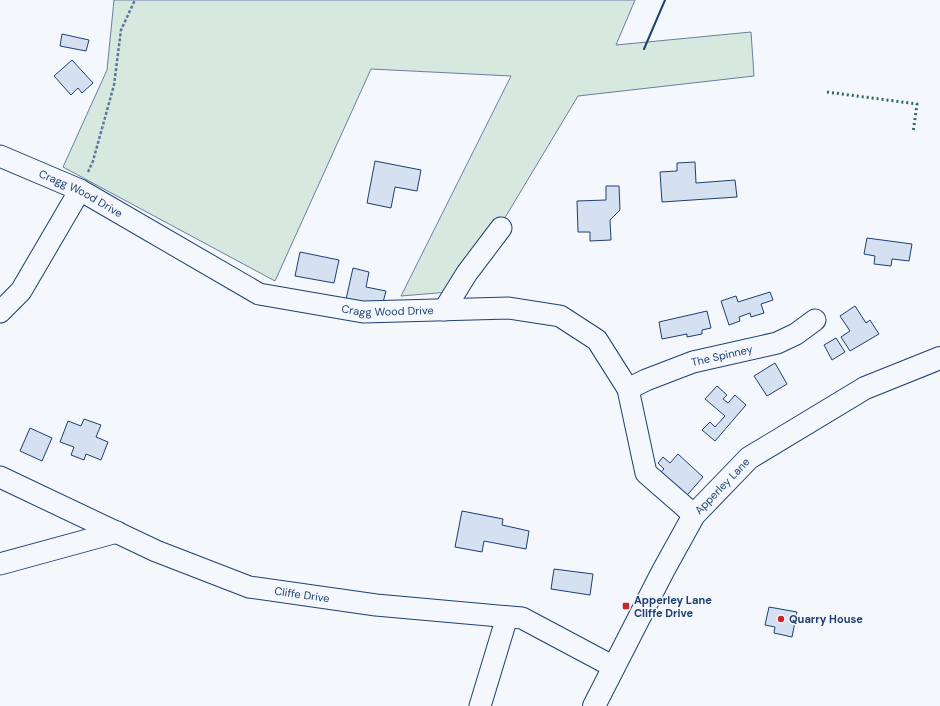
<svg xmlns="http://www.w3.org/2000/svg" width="940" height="706" font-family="'DM Sans',sans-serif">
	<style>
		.green { fill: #d7e8df; stroke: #687fa3 }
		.building { fill: #d5e0f0; stroke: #1d3f73 }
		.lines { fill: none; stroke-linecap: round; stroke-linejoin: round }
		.minor-casing { stroke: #1d3f73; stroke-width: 23 }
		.highway-casing { stroke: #1d3f73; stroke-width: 24 }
		.path { stroke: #5e769c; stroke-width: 2.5; stroke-dasharray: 3 2; stroke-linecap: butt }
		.minor { stroke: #f4f7fb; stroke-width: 21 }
		.highway { stroke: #f4f7fb; stroke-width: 22 }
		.hedge { stroke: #2c6c60; stroke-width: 3; stroke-dasharray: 2 3; stroke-linecap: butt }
		.wall { stroke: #1d3f73; stroke-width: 2 }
		.poi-dot { fill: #c62828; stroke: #f4f7fb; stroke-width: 1.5 }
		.labels { text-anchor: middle; stroke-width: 3; stroke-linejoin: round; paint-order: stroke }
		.street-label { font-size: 11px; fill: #1d3f73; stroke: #f4f7fb }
		.poi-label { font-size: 11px; font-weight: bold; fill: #1d3f73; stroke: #f4f7fb; text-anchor: start }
	</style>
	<rect width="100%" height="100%" fill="#f4f7fb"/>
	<path class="green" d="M114,0H635L616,45L751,32L754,76L578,96L461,291L401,296L511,76L371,69L275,281L63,167L107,70Z"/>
	<path class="building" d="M62,34L89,40L86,51L60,46Z
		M72,60L93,83L82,93L78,88L71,95L54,76Z
		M375,161L421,170L417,191L395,187L391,208L367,203Z
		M695,162L696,183L735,180L737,197L662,202L660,172L677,171V163Z
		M606,186H619L620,210L610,220L611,240L590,241V232H578L577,201L606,200Z
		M867,238L912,244L909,261L892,259L891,266L874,264L875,256L864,254Z
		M300,252L339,260L334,283L295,276Z
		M353,268L369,272L366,287L386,291L382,306L345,304Z
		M770,292L773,300L761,304L764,313L751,317L750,313L739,317L740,321L729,325L721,301L736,296L738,302Z
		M855,306L866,323L870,320L879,334L850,351L841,337L850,331L840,316Z
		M707,311L711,328L702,330V334L687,337V334L662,339L659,322Z
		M836,338L845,352L832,360L824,345Z
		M775,363L787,384L767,396L754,376Z
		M717,386L727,395L723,399L728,403L735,395L746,405L715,441L702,430L710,422L715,427L725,416L705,399Z
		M84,419L101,425L96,437L108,442L101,460L86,454L84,460L71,455L74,447L60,442L68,421L81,426Z
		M30,428L52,438L42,461L20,451Z
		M678,454L703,477L682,501L658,475L664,469L658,463L663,457L670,463Z
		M462,511L503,519L502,525L529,531L526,549L484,541L482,552L455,547Z
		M554,569L593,574L590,595L551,589Z
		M769,607L797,612L792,637L774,633L775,627L765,625Z"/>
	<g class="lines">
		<defs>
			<g id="minor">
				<path id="s1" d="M0,156L80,190L259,294L363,312L509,308L560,316L597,340L628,389L646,473L694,515"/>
				<path d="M444,310L467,273L501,228"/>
				<path d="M0,312L21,291L80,190"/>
				<path id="s2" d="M628,389L646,380L693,362L777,343L796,334L815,320"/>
				<path id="s3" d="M0,477L156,551L249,587L376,605L522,618L614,667"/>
				<path d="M0,564L117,532"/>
				<path d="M480,706L507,617"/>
			</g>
			<g id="highway">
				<path id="s4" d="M594,706L663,571L694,515L749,458L865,388L940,358"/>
			</g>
		</defs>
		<use href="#minor" class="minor-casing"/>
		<use href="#highway" class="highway-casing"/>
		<path class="path" d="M88,172L93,161L114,85L121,30L135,0"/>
		<use href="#minor" class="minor"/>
		<use href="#highway" class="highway"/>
		<path class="hedge" d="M827,92L917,104L913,133"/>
		<path class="wall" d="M644,49L665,0"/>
	</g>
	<g class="poi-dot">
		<rect x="622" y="602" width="8" height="8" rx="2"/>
		<circle cx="781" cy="619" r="4"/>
	</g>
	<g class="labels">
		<g class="street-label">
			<text dy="4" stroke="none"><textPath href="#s1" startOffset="89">Cragg Wood Drive</textPath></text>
			<text dy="4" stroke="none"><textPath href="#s1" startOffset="424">Cragg Wood Drive</textPath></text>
			<text dy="4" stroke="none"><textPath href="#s2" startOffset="100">The Spinney</textPath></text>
			<text dy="4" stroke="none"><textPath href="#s4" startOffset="256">Apperley Lane</textPath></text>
			<text dy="4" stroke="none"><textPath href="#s3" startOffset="326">Cliffe Drive</textPath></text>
		</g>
		<g class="poi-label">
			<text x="634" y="604">Apperley Lane<tspan x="634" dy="13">Cliffe Drive</tspan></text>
			<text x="789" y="623">Quarry House</text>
		</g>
	</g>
</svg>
